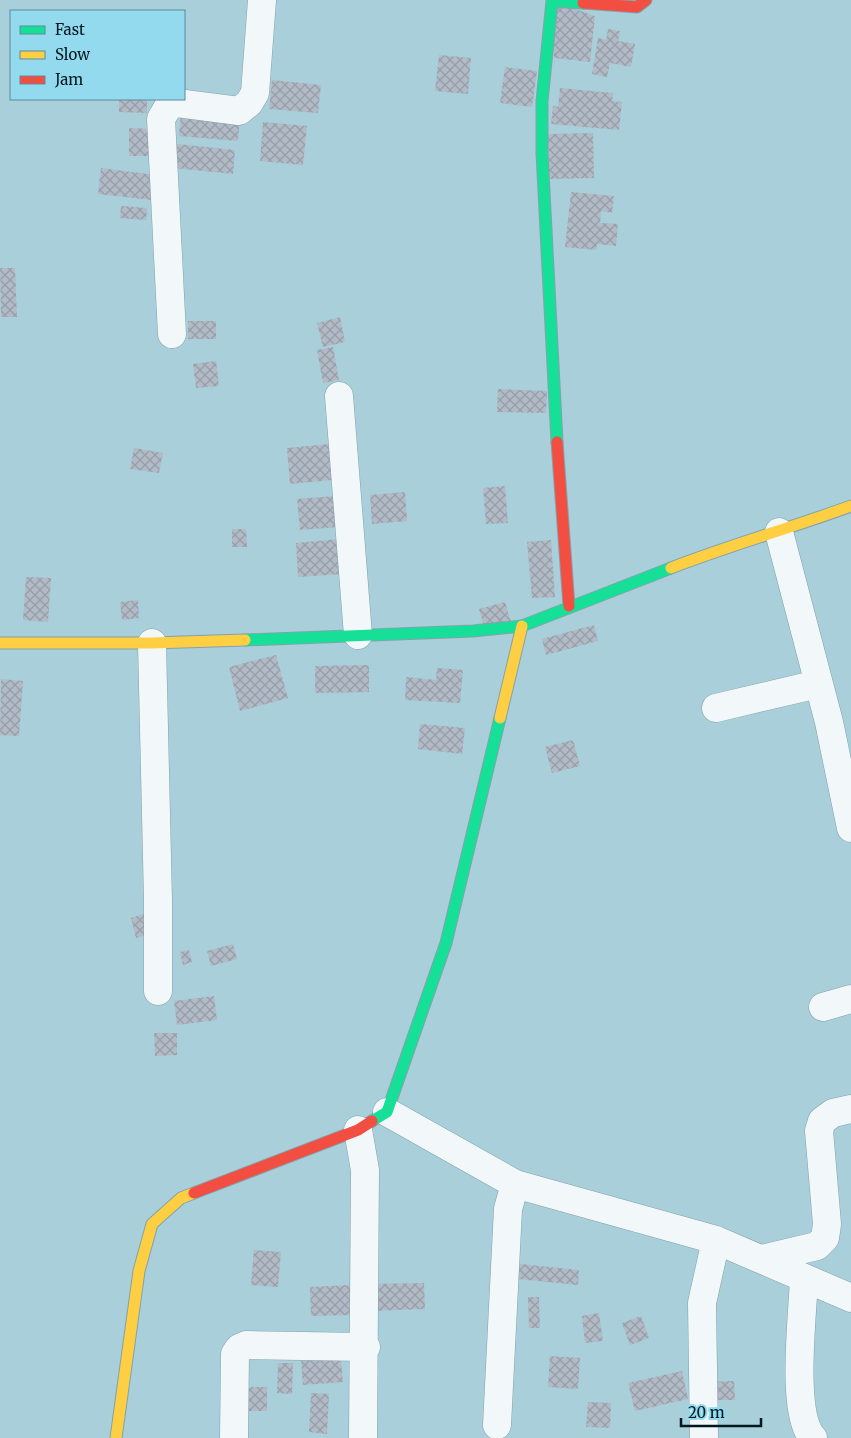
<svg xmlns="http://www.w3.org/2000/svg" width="851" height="1438" font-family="Merriweather,serif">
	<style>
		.building { fill: url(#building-cross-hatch) }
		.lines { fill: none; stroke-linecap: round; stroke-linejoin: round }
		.street-casing { stroke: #83a2ab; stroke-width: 29 }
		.fast-casing { stroke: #83a2ab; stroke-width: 13 }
		.slow-casing { stroke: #83a2ab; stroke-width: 13 }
		.jam-casing { stroke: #83a2ab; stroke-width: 13 }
		.street { stroke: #f2f8f9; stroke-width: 28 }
		.fast { stroke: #16e098; stroke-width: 11 }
		.slow { stroke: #ffcf43; stroke-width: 11 }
		.jam { stroke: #f24e42; stroke-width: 11 }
	</style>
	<defs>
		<pattern id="building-cross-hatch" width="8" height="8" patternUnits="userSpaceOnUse" patternTransform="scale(1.25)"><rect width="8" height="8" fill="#b1bac5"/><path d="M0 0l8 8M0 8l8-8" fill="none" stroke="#969fa9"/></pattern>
	</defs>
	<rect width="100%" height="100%" fill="#a8cfda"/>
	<path class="building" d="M552,1L595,16L590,62L554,58Z
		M608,29L620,31L618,41L635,44L631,67L610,63L607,77L592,74L598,38L606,40Z
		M439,55L471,58L468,94L435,91Z
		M505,67L537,71L532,107L500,103Z
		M272,80L321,85L318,113L269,109Z
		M560,88L613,93L612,101L622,102L619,130L551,124L553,106L558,107Z
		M119,99H147V113L119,112Z
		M181,113L240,118L238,141L179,136Z
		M263,122L307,126L303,165L260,161Z
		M129,128L153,129V156H129Z
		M593,133L594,178L549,179L548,134Z
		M177,144L235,150L233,174L174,168Z
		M101,168L155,175L152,200L98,194Z
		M571,192L614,196L612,213L601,211L600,223L618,224L616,246L597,244L596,250L565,247Z
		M121,206L147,208L146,220L120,218Z
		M0,268H15L17,317H1Z
		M340,317L345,342L323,347L317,323Z
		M188,321H216V339H188Z
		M333,347L339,380L323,383L317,350Z
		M216,361L219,386L196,388L193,364Z
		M498,389L547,391L546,413L497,412Z
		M330,444L332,480L290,484L287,448Z
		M134,448L163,453L159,473L130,469Z
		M505,486L508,523L486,524L483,488Z
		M405,492L407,521L372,524L370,495Z
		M335,496L338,527L300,530L297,499Z
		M232,529H246L247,547H232Z
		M339,539L342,574L298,577L296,543Z
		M551,540L555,597L532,598L527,542Z
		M26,577L51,578L48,622L23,620Z
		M138,600L139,618L122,620L120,602Z
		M505,602L511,622L484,626L479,609Z
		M594,625L598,641L546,655L542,639Z
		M276,655L288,698L240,711L229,667Z
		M369,665V692L315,693V666Z
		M437,668L463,670L460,703L405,700L406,677L436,680Z
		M1,679L23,681L19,736L0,735Z
		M420,724L465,728L462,754L418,749Z
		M573,740L580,766L552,773L545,747Z
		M150,912L155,933L136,938L131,918Z
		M233,944L237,959L211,966L207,951Z
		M189,950L192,962L183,965L180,952Z
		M214,996L217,1020L177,1025L174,1001Z
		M154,1033H177V1055L155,1056Z
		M254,1250L281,1252L278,1287L251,1285Z
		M520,1264L579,1270L578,1285L518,1279Z
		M424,1283L425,1309L371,1311L370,1284Z
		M351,1285L352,1315L311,1316L310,1287Z
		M528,1297H539L540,1328H529Z
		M599,1313L603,1341L585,1343L582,1316Z
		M641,1316L649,1338L630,1345L622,1323Z
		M550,1356L580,1358L578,1389L548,1387Z
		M341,1359L343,1382L303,1385L301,1361Z
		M278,1363H293L292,1394L277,1393Z
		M682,1371L688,1399L635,1411L628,1383Z
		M734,1381L735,1400H705V1382Z
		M245,1387H267V1411H245Z
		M311,1393L329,1394L327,1434L309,1432Z
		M588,1402L611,1403L610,1428L586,1427Z"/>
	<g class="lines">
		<defs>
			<path id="street" d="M172,334L161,119L168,107L177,103L239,111L249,103L255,93L262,0
				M339,396L358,635
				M779,532L829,722L851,828
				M152,643L158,900V991
				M716,708L818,684
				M823,1007L851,999
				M387,1112L515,1184L716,1240L851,1298
				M358,1130L365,1170L363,1438
				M761,1259L817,1246L825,1238L827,1224L819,1131L822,1121L833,1113L851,1109
				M804,1278C803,1313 790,1414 813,1438
				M497,1425L508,1209L515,1184
				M234,1438L235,1354L239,1348L246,1345L366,1347
				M704,1438L702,1303L716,1240"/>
			<path id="fast" d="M557,442L542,153V101L552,1L583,3
				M245,640L473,631L522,626L671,568
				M372,1121L387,1112L446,943L500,718"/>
			<path id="slow" d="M671,568C730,545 791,528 851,506
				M0,643H152L245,640
				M500,718L522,626
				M116,1438L139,1271L152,1224L181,1198L194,1193"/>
			<path id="jam" d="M583,3L637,7L646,0
				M557,442L569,606
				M194,1193L358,1130L372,1121"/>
		</defs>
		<use href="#street" class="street-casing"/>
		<use href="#fast" class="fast-casing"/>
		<use href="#slow" class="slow-casing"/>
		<use href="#jam" class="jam-casing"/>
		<use href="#street" class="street"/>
		<use href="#fast" class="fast"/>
		<use href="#slow" class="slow"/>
		<use href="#jam" class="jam"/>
	</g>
	<rect x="10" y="10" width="175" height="90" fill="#94daee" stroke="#598c9c"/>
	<rect x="20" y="26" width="25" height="8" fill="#16e098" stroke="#598c9c"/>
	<text x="55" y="35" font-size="15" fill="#001820">Fast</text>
	<rect x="20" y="51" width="25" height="8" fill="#ffcf43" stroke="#598c9c"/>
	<text x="55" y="60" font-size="15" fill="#001820">Slow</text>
	<rect x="20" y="76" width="25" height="8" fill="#f24e42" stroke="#598c9c"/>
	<text x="55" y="85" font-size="15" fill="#001820">Jam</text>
	<path d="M681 1418v8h80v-8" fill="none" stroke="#001820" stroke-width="2.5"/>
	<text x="688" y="1418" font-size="15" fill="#001820" stroke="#94daee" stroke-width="4" paint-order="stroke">20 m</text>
</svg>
